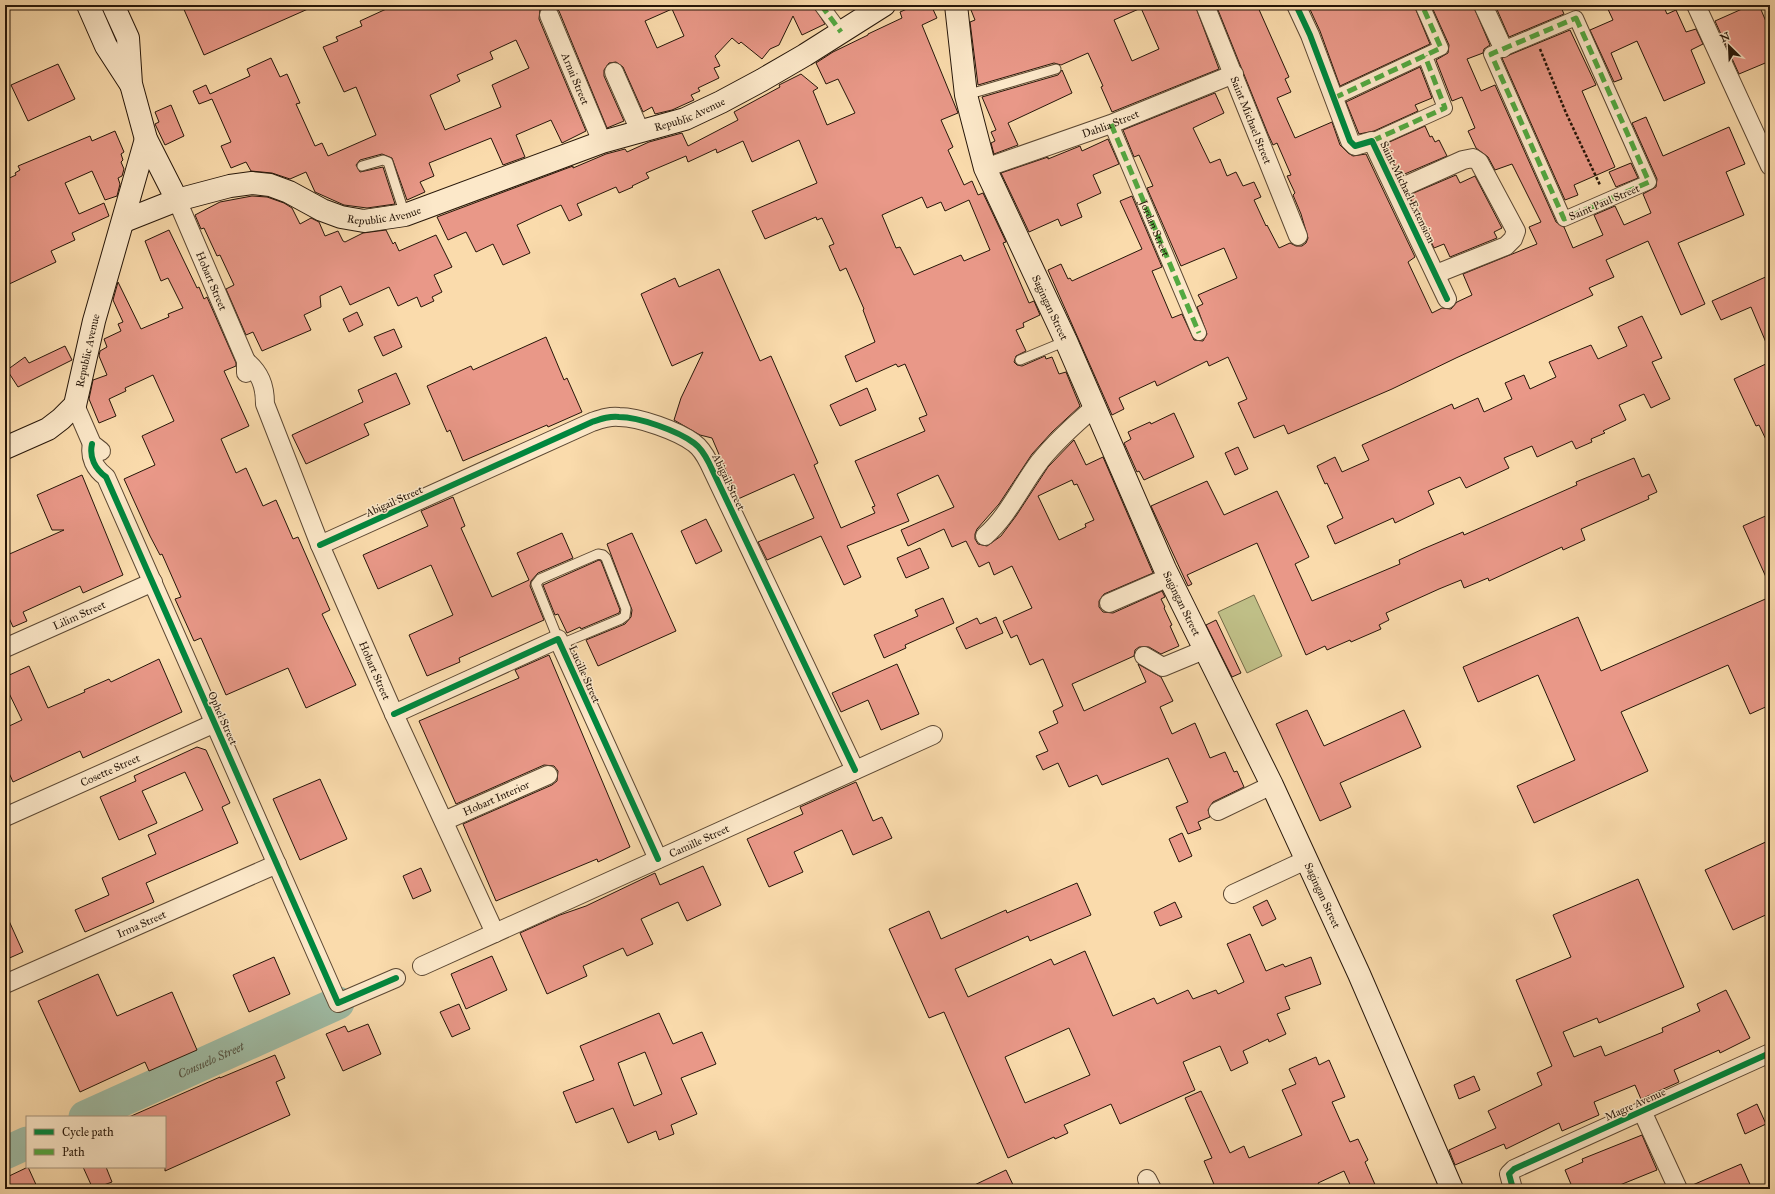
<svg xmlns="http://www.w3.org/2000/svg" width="1775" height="1194" font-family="'IM FELL Great Primer',serif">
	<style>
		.green { fill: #c0c088; stroke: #736b48 }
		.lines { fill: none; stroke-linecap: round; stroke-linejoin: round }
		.river { stroke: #9fbca5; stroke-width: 33 }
		.building { fill: #e99888; stroke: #261609; fill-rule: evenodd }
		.service-casing { stroke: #5b4732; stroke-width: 11 }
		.pedestrian-casing { stroke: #5b4732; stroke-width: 16 }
		.minor-casing { stroke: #5b4732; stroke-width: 20 }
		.secondary-casing { stroke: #261609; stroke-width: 24 }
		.path { stroke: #261609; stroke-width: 2.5; stroke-dasharray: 3 2; stroke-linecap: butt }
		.service { stroke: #fce8c9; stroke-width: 9 }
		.pedestrian { stroke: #fce8c9; stroke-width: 14 }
		.minor { stroke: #fce8c9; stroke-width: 18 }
		.secondary { stroke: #fce8c9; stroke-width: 22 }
		.quiet { stroke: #53a941; stroke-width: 5; stroke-dasharray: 10 5; stroke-linecap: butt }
		.cycleway-casing { stroke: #fce8c9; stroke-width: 8 }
		.cycleway { stroke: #00873e; stroke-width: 6 }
		.labels { text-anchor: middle; stroke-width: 3; stroke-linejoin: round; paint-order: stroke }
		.street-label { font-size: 11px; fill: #261609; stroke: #fce8c9 }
		.water-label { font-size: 12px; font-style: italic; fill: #505040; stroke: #fce8c9 }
	</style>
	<rect width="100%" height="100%" fill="#fadbac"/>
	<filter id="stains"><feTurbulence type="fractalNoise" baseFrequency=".005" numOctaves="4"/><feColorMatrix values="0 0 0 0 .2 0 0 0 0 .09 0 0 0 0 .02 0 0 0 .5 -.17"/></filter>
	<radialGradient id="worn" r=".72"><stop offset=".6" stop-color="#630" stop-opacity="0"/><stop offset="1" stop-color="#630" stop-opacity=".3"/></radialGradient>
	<path class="green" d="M1254,595L1282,656L1247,673L1218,612Z"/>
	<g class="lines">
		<g class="river">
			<path id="s1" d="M85,1117L338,1003"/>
			<path d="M5,1153L27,1143"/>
		</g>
	</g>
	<path class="building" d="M182,5H317L204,55Z
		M395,5H547L540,9L539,19L586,131L562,143L551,120L516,135L525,157L503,165L491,138L429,163L434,176L420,182L425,192L407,200L392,158L382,154L360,160L356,165L360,172L383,167L395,204L367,208L344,205L315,192L306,172L290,179L272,173L251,171L246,162L231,168L221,146L231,142L212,99L199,104L193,91L206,85L210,94L250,76L247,69L271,58L280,77L287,74L300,103L296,104L315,146L322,143L328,156L376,135L356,87L344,92L323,47L338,41L336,37L362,26L360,21ZM516,40L529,68L492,85L501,107L445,130L430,95L460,81L457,75L493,59L490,52Z
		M551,5H813L825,24L802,35L793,16L779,45L770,49L762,59L741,42L739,44L732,38L715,56L720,66L714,68L719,78L698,88L700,91L691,95L694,100L672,110L655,114L652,107L643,112L623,67L616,62L609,63L604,70V76L624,121L607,128L559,11ZM672,9L684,36L657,48L645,21Z
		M916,5H931L937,18L922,25L958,113L941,120L953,147L948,150L964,185L972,181L978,195L983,193L1006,242L1003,243L1029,303L1034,301L1040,315L1023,323L1024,327L1016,330L1026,351L1016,356L1014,362L1017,365L1022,366L1045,356L1046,359L1052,357L1059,374L1066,372L1080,406L1052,432L1032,454L999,504L977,529L975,534V539L978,544L987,546L1001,536L1016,516L1048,467L1074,440L1086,465L1103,457L1153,573L1104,594L1099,601V607L1103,612L1113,613L1162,591L1165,597L1161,599L1165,607L1164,608L1172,625L1170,626L1179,646L1161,654L1149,647H1139L1135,650L1134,656L1072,684L1084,711L1146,682L1138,664L1161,677L1173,701L1160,707L1172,734L1195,723L1210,758L1225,752L1234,772L1237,771L1244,787L1213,802L1208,810L1210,817L1198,822L1201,829L1188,834L1176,807L1188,802L1168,758L1102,785L1097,775L1069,787L1058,763L1043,770L1036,756L1048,751L1039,732L1058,723L1053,711L1063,706L1043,659L1030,665L1017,635L1011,638L1003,621L1032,608L1012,566L994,575L989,562L979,567L966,541L952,547L944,529L908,546L901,530L954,507L938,475L897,494L909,521L847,546L861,577L844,585L821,536L767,560L758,542L814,518L794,474L738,499L712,438L700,435L674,420L681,398L703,352L672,366L641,294L675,278L679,287L719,269L760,361L771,356L818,463L814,465L841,528L875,513L872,507L875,506L855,461L925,431L919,418L927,415L905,364L898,367L896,364L856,382L845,356L875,342L863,310L864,309L846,268L840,271L829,246L834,244L822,218L817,220L816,217L765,239L752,211L817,183L799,140L752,162L743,141L717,153L716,149L688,162L686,156L646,173L649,178L632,186L633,187L619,193L616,187L577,204L582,215L569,221L561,205L545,212L517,225L530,253L503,265L493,244L476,252L466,232L448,240L437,217L573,166V168L606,154L625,149L627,152L649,142L682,133L688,146L738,120L734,112L780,87L779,85L801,74L818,88L813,91L827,125L855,113L838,79L826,84L816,63L833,52L868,35V34L902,18L900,12ZM922,197L927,208L941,202L945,211L969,200L990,250L964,261L961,255L914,275L900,247L896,248L882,215ZM1072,480L1074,485L1077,484L1094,520L1085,524L1086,527L1059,540L1038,496Z
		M969,5H1195L1219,69L1112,112L1101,87L1103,86L1088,53L1061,65L1054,63L978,85L970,22L975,20ZM1141,8L1159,49L1132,61L1114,20Z
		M1216,5H1257L1289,77L1285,79L1291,92L1277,98L1295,138L1332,122L1340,145L1348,153L1353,156L1366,154L1415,257L1408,262L1432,313L1442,308L1451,309L1457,302L1472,295L1463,274L1537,244L1529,227L1541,222L1512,164L1495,170L1488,157L1476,148L1468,131L1475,128L1462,97L1452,101L1436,60L1448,53L1449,45L1431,5H1473L1490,45L1484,49L1483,53L1467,59L1481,91L1495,85L1556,222L1564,227L1573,248L1603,235L1594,215L1615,206L1624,225L1651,213L1643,194L1656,187L1657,179L1632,123L1646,117L1663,156L1729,127L1745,164L1726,172L1744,215L1678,243L1705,304L1681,315L1648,241L1606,260L1614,277L1589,288L1593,295L1456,358L1392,389L1288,434L1284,425L1254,438L1238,403L1247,399L1228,357L1209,366L1207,361L1157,386L1155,381L1119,398L1124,409L1112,415L1048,270L1061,264L1068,279L1070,278L1072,281L1142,249L1120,201L1132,196L1162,267L1152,271L1172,318L1182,314L1194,340L1203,341L1207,334L1197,307L1203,304L1198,295L1237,278L1224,248L1181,266L1147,188L1153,186L1139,155L1134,157L1123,130L1215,93L1224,113L1193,128L1210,163L1220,159L1227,176L1236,172L1243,186L1254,182L1261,197L1254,200L1266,226L1267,225L1279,248L1290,243L1296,246H1302L1306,243L1308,238L1301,214L1293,195L1295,193L1287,176L1291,175L1277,143L1273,145L1268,134Z
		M1308,5H1414L1430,44L1340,86L1320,31Z
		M1495,5H1560L1564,14L1509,37Z
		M1606,5H1663L1667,14L1676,10L1686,32L1696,29L1703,44L1691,50L1705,83L1664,101L1637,41L1611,53L1622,79L1614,82L1590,30L1613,20Z
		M1751,5H1759L1770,31V61L1739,74L1715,21Z
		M1570,30L1596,85L1582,91L1615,167L1574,185L1578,195L1565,200L1502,58Z
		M58,64L75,99L28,121L11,85Z
		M1420,67L1432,98L1415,105L1418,111L1374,131L1359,134L1346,102Z
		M1062,70L1072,93L1008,123L1018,145L994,154L991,143L995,141L991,132L996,130L982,97L1058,75Z
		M171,105L184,136L165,145L155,124L159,122L155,112Z
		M1425,126L1430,137L1432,136L1435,142L1439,140L1447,156L1400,176L1385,144Z
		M115,131L124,152L121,154L123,160L121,162L124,169L122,176L118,178L120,184L117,196L105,200L92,171L65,183L79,214L104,203L109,216L72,233L75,240L51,251L56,262L5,286V180L16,175L15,173L20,170L18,166L90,136L92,141Z
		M1108,139L1119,164L1093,175L1101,193L1077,204L1082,217L1061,226L1058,219L1029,232L1001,173L1048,157V159L1080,146L1082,151Z
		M1631,163L1638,178L1616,187L1609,172Z
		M1456,175L1460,183L1475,176L1502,228L1494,232L1497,238L1450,257L1444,244L1434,248L1409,195Z
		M252,196L267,197L284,203L292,208L300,224L311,218L319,222L325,236L338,231L343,241L345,242L363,233L386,230L393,244L395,242L399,251L436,235L452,267L434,275L442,292L432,297L434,301L421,307L417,297L398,306L389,287L350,305L341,286L320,296L321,307L304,315L311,330L262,351L253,332L246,335L226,289L234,285L220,255L217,256L204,228L201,229L195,215L220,202Z
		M169,230L197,288L199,287L204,299L207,297L236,363V366L224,371L249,426L221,439L236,473L246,468L263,506L276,500L293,539L298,537L330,610L322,614L356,685L306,708L288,668L226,695L201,638L194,641L175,599L181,597L162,554L160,555L150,536L124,479L155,465L142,436L174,421L153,375L125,388L126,391L109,399L116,416L99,423L89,399L93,380L107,375L99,356L100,351L107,347L104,339L121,331L118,324L123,322L113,300L118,282L141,329L169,317L168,314L183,308L168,278L161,281L145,241Z
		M1770,275V352L1751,307L1721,320L1712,301Z
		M357,312L363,325L349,332L343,319Z
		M1642,316L1662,358L1652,362L1670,399L1651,408L1644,394L1619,405L1626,420L1603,431L1605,433L1591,439L1592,442L1576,449L1572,441L1537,457L1532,446L1504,458L1509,468L1466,488L1460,477L1428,491L1434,504L1395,523L1393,518L1335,544L1327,526L1343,518L1327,483L1325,484L1317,466L1335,457L1342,472L1369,460L1362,445L1452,404L1454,409L1478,398L1484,412L1512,399L1505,383L1524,375L1530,389L1556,377L1549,362L1591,345L1598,359L1627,346L1618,327Z
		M394,329L402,347L383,356L374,337Z
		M546,337L564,380L567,378L582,412L548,427L547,425L463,461L450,430L447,432L427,386L471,366L473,370Z
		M65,346L72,360L18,387L7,370L25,357L29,363Z
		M1770,362V448L1759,425L1756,426L1734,379Z
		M396,373L410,404L364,424L369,435L306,464L292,435L363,402L358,390Z
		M867,388L876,410L840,426L830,405Z
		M1174,413L1194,457L1144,480L1139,471L1137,472L1124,443L1131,439L1128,432L1150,422L1151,424Z
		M1238,447L1248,469L1235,475L1225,453Z
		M1634,458L1642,477L1649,474L1657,492L1648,496L1649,499L1581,529L1585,540L1563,550L1562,547L1489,581L1488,578L1464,588L1461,580L1439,589L1386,613L1389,620L1379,625L1381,629L1351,642L1350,640L1327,650L1325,646L1306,655L1257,543L1187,575L1192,584L1188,586L1151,506L1207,481L1224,515L1277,491L1309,557L1295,564L1312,601L1400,564L1399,560L1423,549L1463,532L1464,535L1577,485L1576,482Z
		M82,475L123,575L83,593L80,586L23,612L27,621L13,627L5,609V556L64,530H52L37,495Z
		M453,497L465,526L461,528L492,597L529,580L517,553L562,533L573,558L538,573L531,581L530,586L544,620L459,658L460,662L427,676L409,635L453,615L431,565L378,589L363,555L428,526L421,511Z
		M1770,514V586L1743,526Z
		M706,519L722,551L696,564L681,531Z
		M632,533L676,631L598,666L586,640L625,624L631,617L632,610L607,544Z
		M920,548L929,568L906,578L897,558Z
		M599,560L601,561L620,610L619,613L581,629L580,627L567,633L558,614L555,615L543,585Z
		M1770,597V705L1750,714L1728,665L1621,712L1648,771L1534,823L1517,786L1575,760L1538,675L1478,702L1463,667L1578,617L1601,671Z
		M943,598L954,623L905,645L906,648L884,658L874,635L918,616L915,610Z
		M996,617L1003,633L966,649L956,628L977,618L980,624Z
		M1216,620L1241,673L1232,677L1206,625Z
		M549,655L630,847L598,862L597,859L496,901L463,824L552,785L557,781L558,771L554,766L544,765L456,804L419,721L519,678L515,670Z
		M159,659L182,712L83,758L80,751L13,782L5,764V728L22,720L5,685V677L29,666L48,708L85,692L84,690L109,679L111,682Z
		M897,664L919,714L881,730L868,700L841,712L832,693Z
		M1307,710L1324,746L1404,710L1421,747L1340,783L1351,807L1320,821L1276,724Z
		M197,747L206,750L230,803L222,807L238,843L146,883L154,902L85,932L75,910L109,895L102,878L156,854L148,835L203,810L185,772L142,791L157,823L119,840L100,797L136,781L134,776Z
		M320,779L347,839L300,860L273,799Z
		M856,782L873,821L882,817L892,838L853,855L842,830L794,852L803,872L769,887L747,839L803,814L800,807Z
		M1182,833L1192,856L1179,862L1169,839Z
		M1770,840V913L1733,930L1705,870Z
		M703,866L721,905L687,921L678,902L641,919L653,944L627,956L623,948L583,966L587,976L547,994L520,933L560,915L586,906L655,873L660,885Z
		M421,868L431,891L413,899L403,876Z
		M1638,879L1684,987L1599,1023L1597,1018L1563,1032L1574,1057L1601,1046L1605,1056L1663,1032L1662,1028L1700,1011L1697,1004L1726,990L1750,1038L1720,1053L1719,1050L1674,1070L1679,1082L1641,1099L1635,1085L1594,1102L1599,1115L1562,1131L1559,1123L1506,1149L1504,1144L1455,1165L1449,1150L1496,1128L1488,1111L1542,1085L1537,1073L1552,1066L1516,980L1571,957L1553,915Z
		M1077,883L1091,915L1030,941L1028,936L955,969L968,997L1051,959L1054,965L1085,951L1113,1016L1154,998L1157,1004L1188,990L1193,999L1216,990L1218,994L1244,982L1227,944L1250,934L1266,971L1283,964L1285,967L1311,957L1321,984L1285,997L1290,1009L1277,1014L1286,1034L1269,1042L1268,1039L1243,1051L1248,1063L1231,1071L1220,1046L1183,1062L1195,1090L1120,1124L1111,1104L1064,1125L1068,1133L1055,1139L1054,1137L1008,1158L944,1012L929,1018L889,929L929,911L941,939L1006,910L1007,913ZM1069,1028L1090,1075L1025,1103L1005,1057Z
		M1267,900L1276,919L1262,926L1253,907Z
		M1175,902L1182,917L1160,926L1154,912Z
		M5,912L23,952L5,960Z
		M492,956L507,990L466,1009L451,974Z
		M274,957L290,994L249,1012L233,975Z
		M98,974L117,1016L172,992L197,1050L149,1071L145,1062L80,1092L38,1001Z
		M459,1004L470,1029L452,1037L440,1012Z
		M659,1013L673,1044L702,1032L716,1064L681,1078L697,1114L671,1125L674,1134L659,1140L656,1131L628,1143L613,1108L576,1123L563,1092L594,1080L580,1046ZM645,1052L662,1094L634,1106L618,1063Z
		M368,1024L381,1054L343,1071L326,1034L345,1026L348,1032Z
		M275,1055L285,1078L276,1082L290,1115L165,1171V1117H129L220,1077V1078Z
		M1316,1057L1319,1065L1329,1060L1345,1097L1332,1102L1350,1142L1358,1139L1368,1160L1365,1162L1377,1189H1352L1344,1171L1318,1183L1321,1189H1216L1204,1161L1212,1158L1185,1098L1201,1091L1230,1153L1244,1146L1249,1158L1302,1135L1282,1090L1296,1084L1289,1069Z
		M1474,1076L1480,1090L1459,1099L1454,1085Z
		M1757,1104L1766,1124L1745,1134L1737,1114Z
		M1642,1135L1657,1170L1610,1189H1573L1565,1170L1583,1162L1582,1159Z
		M1741,1164L1752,1189H1688V1187Z
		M28,1167L38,1189H5V1178Z
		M83,1167H106L112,1182L93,1189Z
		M1006,1170L1015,1189H966Z"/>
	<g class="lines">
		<defs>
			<path id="service" d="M966,95L1056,69
				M362,166L383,160L388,162L405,215
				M1020,360L1066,341
				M558,639L536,584L540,579L598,554L603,555L606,558L626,609L625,616L621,619L561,644"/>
			<path id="pedestrian" d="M821,5L841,32
				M1576,18L1649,182L1564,219L1491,54Z
				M1334,98L1441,48L1422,5
				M1111,124L1199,333
				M1372,141L1445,108L1425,56"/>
			<g id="minor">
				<path id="s2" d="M1205,5L1298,236"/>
				<path d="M1296,5L1310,35L1350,141L1355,146L1372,141L1447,299"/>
				<path d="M1483,5L1503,48"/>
				<path d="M1696,5L1770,166"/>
				<path id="s3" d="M549,15L602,142"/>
				<path d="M614,72L640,131"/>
				<path id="s4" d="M985,168L1111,124L1234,74"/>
				<path d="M1396,190L1463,160L1473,158L1479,162L1516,231L1513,239L1506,246L1436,274"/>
				<path id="s5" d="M177,200L246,361V373"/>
				<path id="s6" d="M246,361C260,373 265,385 265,404L320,545L394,714L495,933"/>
				<path d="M75,405L92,444L101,451"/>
				<path d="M92,444C89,457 95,469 106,477L338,1003L396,978"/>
				<path d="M985,536C1008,516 1021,486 1040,461C1056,441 1075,424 1095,407"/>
				<path d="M320,545L592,422C601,419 609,416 619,417C639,417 678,431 694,443C701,448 705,455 709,463L855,770"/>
				<path d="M1109,603L1169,577"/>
				<path id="s7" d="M5,648L153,582"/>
				<path d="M1144,656L1163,667L1204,650"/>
				<path d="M394,714L558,639L658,859"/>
				<path d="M1218,811L1272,785"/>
				<path id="s8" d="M5,817L215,723"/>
				<path id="s9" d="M444,821L548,775"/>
				<path d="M1233,894L1306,860"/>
				<path id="s10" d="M422,966L933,735"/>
				<path id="s11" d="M5,984L277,864"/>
				<path d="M1642,1111L1678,1189"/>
				<path d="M1147,1179L1152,1189"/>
				<path d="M1513,1189L1509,1174L1514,1169L1770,1053"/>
			</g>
			<g id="secondary">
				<path d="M88,5L106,46L130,83"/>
				<path d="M113,5L128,38L131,84L146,139L177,200"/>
				<path id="s12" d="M956,5L966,95L985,168L1066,341L1165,569L1272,785L1359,974L1452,1189"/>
				<path id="s13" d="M124,221L177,200L230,186L252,183L270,185L289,192L322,210L341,217L364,221L405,215L602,142L685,119L721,102L762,80L805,55L884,5"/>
				<path id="s14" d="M5,448L48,429L61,419L75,405L94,321L146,139"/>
			</g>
		</defs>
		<use href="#service" class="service-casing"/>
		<use href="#pedestrian" class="pedestrian-casing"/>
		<use href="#minor" class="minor-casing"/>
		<use href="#secondary" class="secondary-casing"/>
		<path class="path" d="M1540,49L1566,113L1600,185"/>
		<use href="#service" class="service"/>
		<use href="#pedestrian" class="pedestrian"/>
		<use href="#minor" class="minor"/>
		<use href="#secondary" class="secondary"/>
		<g class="quiet">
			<path d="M821,5L841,32"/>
			<path d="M1576,18L1649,182L1564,219L1491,54Z"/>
			<path d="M1334,98L1441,48L1422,5"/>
			<path id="s15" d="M1111,124L1199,333"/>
			<path d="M1372,141L1445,108L1425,56"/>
		</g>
		<defs>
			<path id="cycleway" d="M1296,5L1310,35L1350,141L1355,146L1372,141L1447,299
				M92,444C89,457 95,469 106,477L338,1003L396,978
				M320,545L592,422C601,419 609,416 619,417C639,417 678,431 694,443C701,448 705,455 709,463L855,770
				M394,714L558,639L658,859
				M1513,1189L1509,1174L1514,1169L1770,1053"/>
		</defs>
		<use href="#cycleway" class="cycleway-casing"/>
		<use href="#cycleway" class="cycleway"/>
	</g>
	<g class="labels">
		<g class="street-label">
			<text dy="4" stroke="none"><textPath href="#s3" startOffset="69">Arnai Street</textPath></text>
			<text dy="4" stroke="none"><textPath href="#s13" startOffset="597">Republic Avenue</textPath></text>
			<text dy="4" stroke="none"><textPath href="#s2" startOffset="124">Saint Michael Street</textPath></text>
			<text dy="4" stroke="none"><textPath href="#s4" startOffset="133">Dahlia Street</textPath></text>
			<text transform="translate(1408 192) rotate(64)" y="4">Saint Michael Extension</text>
			<text transform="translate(1604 202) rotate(-23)" y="4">Saint Paul Street</text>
			<text dy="4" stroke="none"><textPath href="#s13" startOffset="274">Republic Avenue</textPath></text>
			<text dy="4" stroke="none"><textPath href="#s15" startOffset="113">Jordan Street</textPath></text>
			<text dy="4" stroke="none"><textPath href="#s5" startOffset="88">Hobart Street</textPath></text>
			<text dy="4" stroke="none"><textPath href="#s12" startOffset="320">Sagingan Street</textPath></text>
			<text dy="4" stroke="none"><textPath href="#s14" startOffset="139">Republic Avenue</textPath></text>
			<text transform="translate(729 482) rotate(64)" y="4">Abigail Street</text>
			<text transform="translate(394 501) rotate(-24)" y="4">Abigail Street</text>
			<text dy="4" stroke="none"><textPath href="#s12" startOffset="644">Sagingan Street</textPath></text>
			<text dy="4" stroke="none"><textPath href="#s7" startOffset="81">Lilim Street</textPath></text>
			<text dy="4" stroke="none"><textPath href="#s6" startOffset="337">Hobart Street</textPath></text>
			<text transform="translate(585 674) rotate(66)" y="4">Lucille Street</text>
			<text transform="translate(223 718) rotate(66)" y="4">Ophel Street</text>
			<text dy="4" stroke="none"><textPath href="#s8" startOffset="115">Cosette Street</textPath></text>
			<text dy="4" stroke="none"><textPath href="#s9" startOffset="57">Hobart Interior</textPath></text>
			<text dy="4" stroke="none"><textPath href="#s10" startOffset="304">Camille Street</textPath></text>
			<text dy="4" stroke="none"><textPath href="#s12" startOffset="968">Sagingan Street</textPath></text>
			<text dy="4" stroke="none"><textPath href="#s11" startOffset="149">Irma Street</textPath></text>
			<text transform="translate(1635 1104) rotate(-24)" y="4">Magre Avenue</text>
		</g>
		<g class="water-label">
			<text dy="4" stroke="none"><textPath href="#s1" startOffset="138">Consuelo Street</textPath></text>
		</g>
	</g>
	<rect width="1775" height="1194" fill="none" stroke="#fadbac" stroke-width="20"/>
	<rect x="6" y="6" width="1763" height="1182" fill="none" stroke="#261609" stroke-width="2"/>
	<rect x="10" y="10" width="1755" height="1174" fill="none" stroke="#261609"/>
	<rect x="26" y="1116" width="140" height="52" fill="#fce8c9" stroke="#a6947c"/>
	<rect x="34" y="1129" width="20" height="6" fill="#00873e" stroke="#a6947c"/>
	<text x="62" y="1136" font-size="12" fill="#261609">Cycle path</text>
	<rect x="34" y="1149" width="20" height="6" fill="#53a941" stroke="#a6947c"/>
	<text x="62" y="1156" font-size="12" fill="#261609">Path</text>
	<g transform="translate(1729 46) rotate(336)" stroke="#fce8c9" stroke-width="3" paint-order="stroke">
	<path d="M0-3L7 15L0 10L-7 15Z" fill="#261609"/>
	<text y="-6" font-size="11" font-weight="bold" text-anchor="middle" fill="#261609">N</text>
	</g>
	<rect width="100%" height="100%" filter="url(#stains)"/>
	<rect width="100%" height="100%" fill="url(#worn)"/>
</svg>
